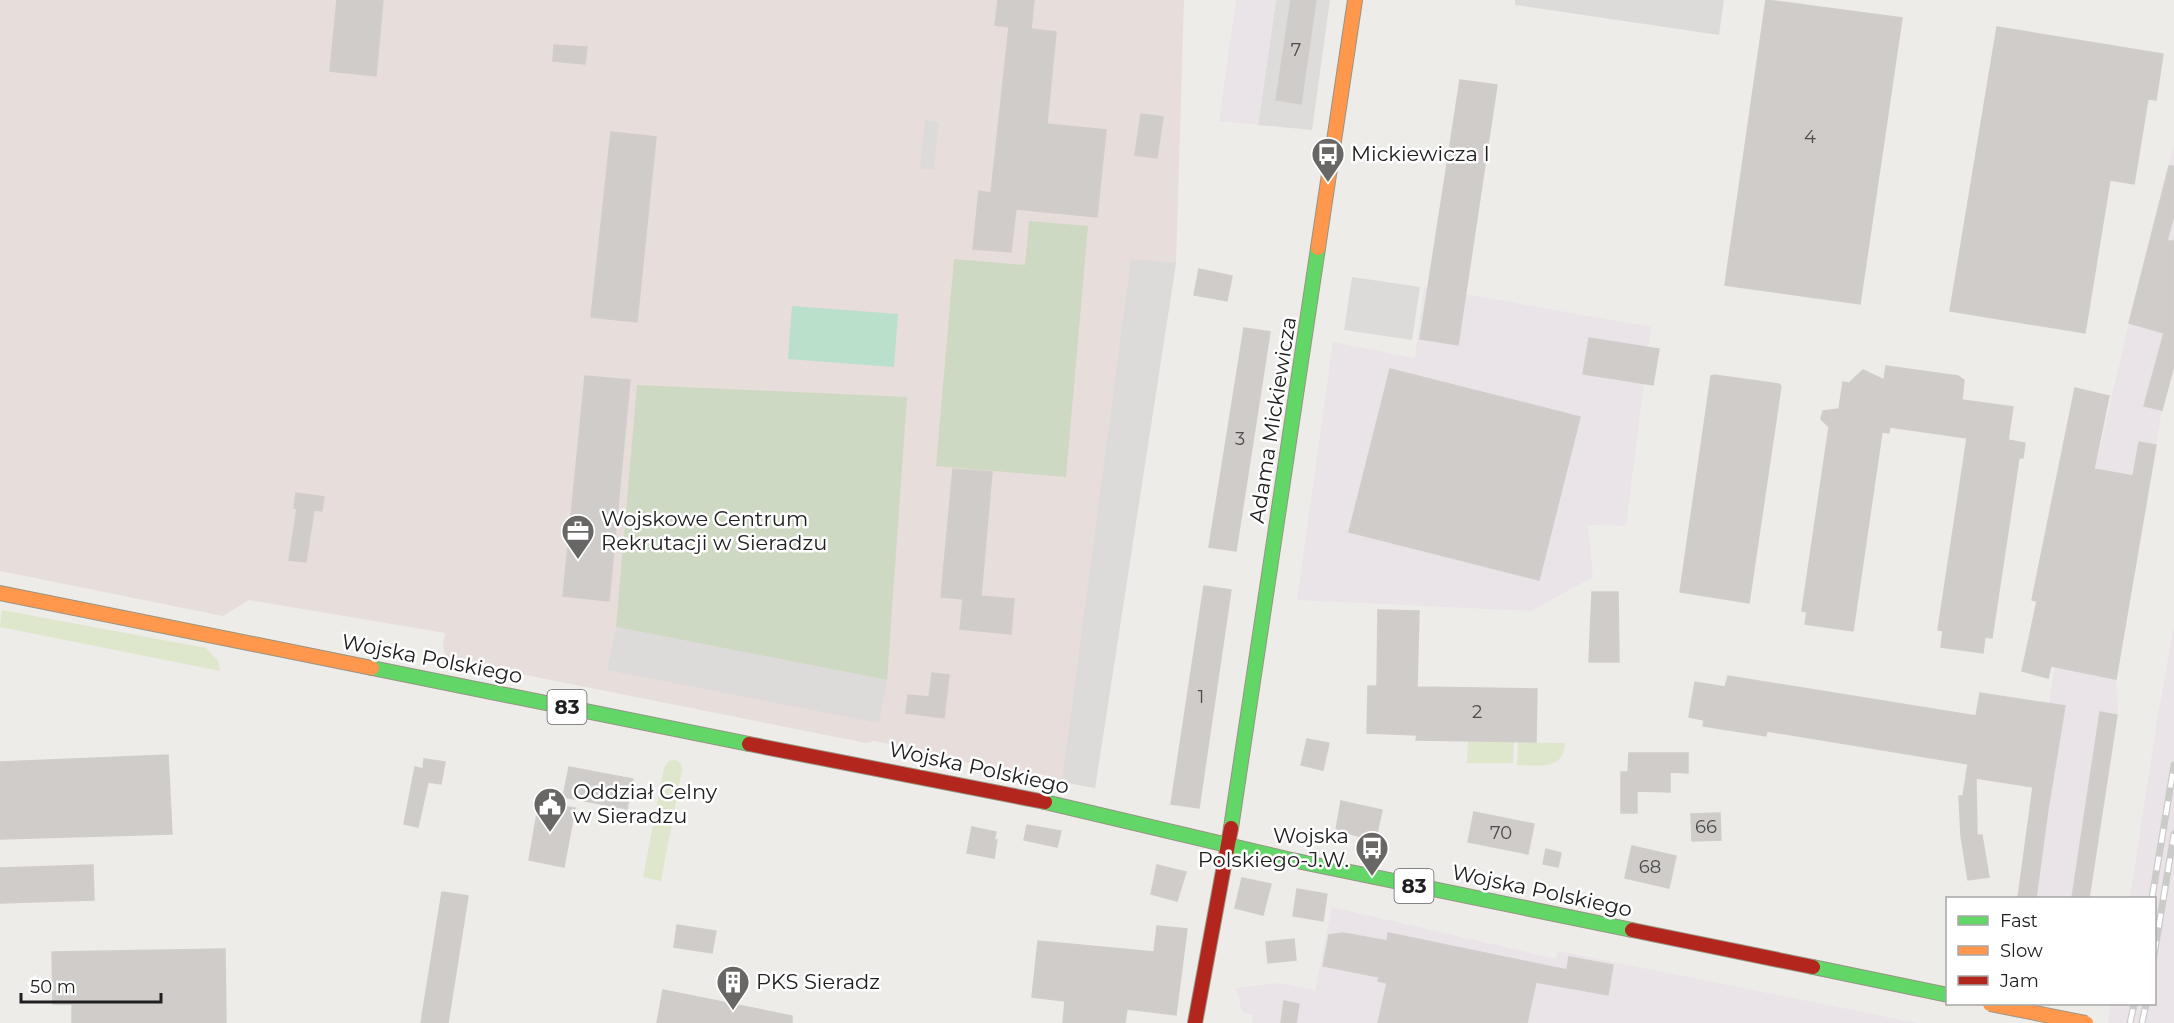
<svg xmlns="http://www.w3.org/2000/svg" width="2174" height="1023" font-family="Montserrat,sans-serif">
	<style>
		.residential { fill: #dddcda }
		.industrial { fill: #eae3e8 }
		.military { fill: #e7ddda }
		.grass { fill: #dee7cc }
		.forest { fill: #cdd9c2 }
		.pitch { fill: #badfca }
		.parking { fill: #dcdbda }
		.building { fill: #cfccca; stroke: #d1cdcb; stroke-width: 1.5 }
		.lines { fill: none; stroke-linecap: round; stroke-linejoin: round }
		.fast-casing { stroke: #969583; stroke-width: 16 }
		.slow-casing { stroke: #969583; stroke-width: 16 }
		.jam-casing { stroke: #969583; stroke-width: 16 }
		.fast { stroke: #63d668; stroke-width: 14 }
		.slow { stroke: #ff974d; stroke-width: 14 }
		.jam { stroke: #b3261e; stroke-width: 14 }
		.rail-casing { stroke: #cbcbca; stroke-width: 7 }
		.rail { stroke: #fff; stroke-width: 4.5; stroke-dasharray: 14; stroke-linecap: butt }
		.slow-bridge-casing { stroke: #a29688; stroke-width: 16; stroke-linecap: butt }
		.slow-bridge { stroke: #ff974d; stroke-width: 14 }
		.labels { text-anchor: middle; stroke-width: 5; stroke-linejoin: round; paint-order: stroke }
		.number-label { font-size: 18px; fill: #4c4b4a }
		.shield { fill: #fff; stroke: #636363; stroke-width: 1.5 }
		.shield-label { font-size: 20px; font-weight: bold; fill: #202020 }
		.poi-label { font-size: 21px; fill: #202020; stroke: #fff; text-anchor: start }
		.street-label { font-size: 21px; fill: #202020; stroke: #fff }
	</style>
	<rect width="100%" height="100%" fill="#eeece9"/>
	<path class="residential" d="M1276,0H1330L1312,130L1258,125Z"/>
	<path class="industrial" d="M1236,0H1276L1258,125L1219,121Z
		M2174,144V365L2162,410L2116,679L2118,708L2089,898H2018L2030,807L2049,809L2052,786L2036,783L2055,667L2095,469L2129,323Z
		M1424,287L1651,327L1626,526L1588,525L1593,577L1531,611L1297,600L1333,342L1415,358Z
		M2174,624V1023H2108L2111,1004H2154V898H2130L2157,721Z
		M1332,907L1556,959L1558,951L1917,1023H1252L1253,1015L1242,1012L1236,988L1278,983L1315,990Z"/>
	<path class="military" d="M0,0H1184L1176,263L1095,788L1057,781L1050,776L1028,772L1017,773L914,752L905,747L889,744L874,741L866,743L446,659L443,645L445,633L249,600L223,616L0,571Z"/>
	<path class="grass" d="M2,610L206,648L218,661L220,671L0,627Z
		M1468,741L1514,742L1513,763H1467Z
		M1518,742L1565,743C1564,772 1537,765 1517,765Z
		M675,760L681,763L682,770L661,881L643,877L664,768L669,761Z"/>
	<path class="forest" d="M1029,221L1088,226L1066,477L936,466L954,259L1025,265Z
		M637,385L907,397L887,680L616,627Z"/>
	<path class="pitch" d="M792,306L898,314L894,367L788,359Z"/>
	<path class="parking" d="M1515,0H1724L1719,35L1515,5Z
		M925,120L939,122L934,170L920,168Z
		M1131,259L1176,263L1095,788L1062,782Z
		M1352,277L1420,287L1412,340L1344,330Z
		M616,627L887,680L879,723L607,670Z"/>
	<path class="building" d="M337,0H383L376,76L330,71Z
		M998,0H1034L1031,29L1056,32L1047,124L1106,130L1097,217L1016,209L1011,252L973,249L979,191L991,193L1009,27L995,25Z
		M1291,0H1316L1301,104L1276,100Z
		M1766,0L1902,18L1860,304L1725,285Z
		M1997,27L2163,54L2156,100L2148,99L2134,184L2110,180L2085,333L1950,311Z
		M554,45L587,47L585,64L553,61Z
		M1460,80L1497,85L1458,345L1420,339Z
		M1141,114L1163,117L1157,158L1135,155Z
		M611,132L656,137L637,322L591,317Z
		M2169,166H2174V215L2167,241H2174V365L2162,410L2144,406L2164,333L2129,323Z
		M1199,269L1232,276L1227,301L1194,295Z
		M1244,328L1270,332L1236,551L1209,547Z
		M1589,338L1659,349L1653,385L1583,374Z
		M1886,366L1958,376L1964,380L1962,400L2013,407L2008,440L2025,443L2023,458H2019L1992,638L1985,637L1983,653L1941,647L1943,631L1938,630L1967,438L1890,427L1889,433L1882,432L1853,631L1805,624L1807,612L1802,611L1829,427L1821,419L1823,411L1839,409L1843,382L1849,383L1863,370L1884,380Z
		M1390,369L1580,417L1539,580L1349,532Z
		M1714,375L1779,384L1781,386L1749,603L1680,592L1711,376Z
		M585,376L630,380L609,601L563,596Z
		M2075,388L2109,396L2094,469L2133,476L2139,442L2156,445L2116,679L2051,666L2048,678L2022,671L2037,601L2032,600Z
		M953,469L992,472L981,596L1014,599L1011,634L960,629L963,599L941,597Z
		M296,493L324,497L322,511L314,510L306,562L289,560L297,509L294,508Z
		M1204,586L1231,590L1199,808L1171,804Z
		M1592,592H1618L1619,662H1589Z
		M1378,610L1419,611L1417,687L1537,689L1536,742L1416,740L1417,735L1367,733L1368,686H1377Z
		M932,673L949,675L944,718L906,713L908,695L929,697Z
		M1728,676L1976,716L1980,693L2065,706L2048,809L2036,898H2018L2033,787L1976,778L1977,835H1982L1989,877L1968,880L1961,836L1959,796H1963L1968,764L1767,731L1766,736L1703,726L1704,720L1689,717L1695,682L1725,687Z
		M2100,712L2117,715L2089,898H2072Z
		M1307,739L1329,743L1323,770L1301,765Z
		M1629,753H1688V773L1670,772V792L1637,791V813H1621V772H1628Z
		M168,755L172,834L0,839V762Z
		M424,759L445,762L441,784L428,782L418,827L404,824L415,767L423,769Z
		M569,767L633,779L627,809L563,797Z
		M1341,801L1382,810L1376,838L1362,835V837L1336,830Z
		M539,802L575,808L564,867L529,860Z
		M1474,812L1534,824L1528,854L1468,842Z
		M1720,813L1721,840L1692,841L1691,814Z
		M1027,825L1061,831L1057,847L1024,840Z
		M972,827L996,832L994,840H997L994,858L967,853Z
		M1632,846L1676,856L1669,888L1625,878Z
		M1546,849L1561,853L1558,867L1543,864Z
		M93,865L94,900L0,903V868Z
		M1157,865L1186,872L1177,901L1151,894Z
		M1242,878L1271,884L1263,915L1235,908Z
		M1297,889L1327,894L1323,921L1293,916Z
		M442,892L468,896L448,1023H421Z
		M677,925L716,931L712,953L674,947Z
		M1157,926L1187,929L1176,1015L1127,1009L1125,1023H1063L1065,1001L1032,997L1038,941L1154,952Z
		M1343,933L1387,941L1388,933L1567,970L1569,957L1613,965L1608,995L1536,982L1527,1023H1378L1387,983L1378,981L1379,977L1323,966L1329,935Z
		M1294,939L1296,960L1268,963L1266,942Z
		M225,949L226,1023H72V1004H53L52,952Z
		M663,990L792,1016V1023H657Z
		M1284,1001L1299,1004L1296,1023H1281Z"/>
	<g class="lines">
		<defs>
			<path id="fast" d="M372,668L749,744
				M1045,802L1287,859L1632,930
				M1231,828L1318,248
				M1813,967L1948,995"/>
			<path id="slow" d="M1318,248L1355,0
				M0,593L372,668"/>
			<path id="jam" d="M749,744L1045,802
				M1632,930L1813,967
				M1195,1023L1231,828"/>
		</defs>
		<use href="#fast" class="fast-casing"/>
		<use href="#slow" class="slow-casing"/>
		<use href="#jam" class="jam-casing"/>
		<use href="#fast" class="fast"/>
		<use href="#slow" class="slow"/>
		<use href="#jam" class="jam"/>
		<defs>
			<path id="rail" d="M2152,898L2174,765
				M2154,955L2174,834
				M2130,1023L2134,1004
				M2142,1023L2146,1004"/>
		</defs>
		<use href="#rail" class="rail-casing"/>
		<use href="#rail" class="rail"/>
		<defs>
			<path id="slow-bridge" d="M1990,1004L2086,1023"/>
		</defs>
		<use href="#slow-bridge" class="slow-bridge-casing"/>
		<use href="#slow-bridge" class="slow-bridge"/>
	</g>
	<defs>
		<symbol id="bus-pin" viewBox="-11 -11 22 30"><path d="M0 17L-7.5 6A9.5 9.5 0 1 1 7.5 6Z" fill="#686766" stroke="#fff"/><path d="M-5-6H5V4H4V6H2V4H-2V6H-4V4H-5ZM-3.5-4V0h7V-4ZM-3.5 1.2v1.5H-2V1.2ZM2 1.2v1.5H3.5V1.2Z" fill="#fff"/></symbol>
		<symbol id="office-pin" viewBox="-11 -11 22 30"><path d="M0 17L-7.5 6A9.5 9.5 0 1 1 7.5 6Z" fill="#686766" stroke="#fff"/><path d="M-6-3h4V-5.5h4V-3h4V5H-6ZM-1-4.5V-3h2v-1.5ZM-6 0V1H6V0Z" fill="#fff"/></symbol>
		<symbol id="civic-pin" viewBox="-11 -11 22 30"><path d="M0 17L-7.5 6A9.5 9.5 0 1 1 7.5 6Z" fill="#686766" stroke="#fff"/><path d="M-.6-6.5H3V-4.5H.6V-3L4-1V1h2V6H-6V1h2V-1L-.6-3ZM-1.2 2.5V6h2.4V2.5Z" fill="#fff"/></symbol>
		<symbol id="building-pin" viewBox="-11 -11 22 30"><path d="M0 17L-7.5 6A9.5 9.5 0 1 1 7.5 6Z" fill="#686766" stroke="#fff"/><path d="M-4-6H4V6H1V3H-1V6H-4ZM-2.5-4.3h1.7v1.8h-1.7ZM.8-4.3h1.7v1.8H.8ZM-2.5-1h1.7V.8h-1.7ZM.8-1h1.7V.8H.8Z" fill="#fff"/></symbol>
	</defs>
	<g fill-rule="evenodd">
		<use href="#bus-pin" x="1309" y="135" width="38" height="52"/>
		<use href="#office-pin" x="559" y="512" width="38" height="52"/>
		<use href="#civic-pin" x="531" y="785" width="38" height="52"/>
		<use href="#bus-pin" x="1353" y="829" width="38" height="52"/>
		<use href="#building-pin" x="714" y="963" width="38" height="52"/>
	</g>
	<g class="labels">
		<g class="number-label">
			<text x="1296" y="56">7</text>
			<text x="1810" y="143">4</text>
			<text x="1240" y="445">3</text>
			<text x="1201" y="703">1</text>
			<text x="1477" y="718">2</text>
			<text x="1706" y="833">66</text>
			<text x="1501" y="839">70</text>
			<text x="1650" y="873">68</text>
		</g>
		<g class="shield">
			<rect x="547.5" y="690" width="39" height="34" rx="4.5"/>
			<rect x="1394.5" y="869" width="39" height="34" rx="4.5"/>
		</g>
		<g class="shield-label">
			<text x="567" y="714">83</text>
			<text x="1414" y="893">83</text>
		</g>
		<g class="poi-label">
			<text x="1351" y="161">Mickiewicza I</text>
			<text x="601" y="526">Wojskowe Centrum<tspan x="601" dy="24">Rekrutacji w Sieradzu</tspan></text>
			<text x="573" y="799">Oddział Celny<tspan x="573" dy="24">w Sieradzu</tspan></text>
			<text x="1349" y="843" text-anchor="end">Wojska<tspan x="1349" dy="24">Polskiego-J.W.</tspan></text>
			<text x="756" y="989">PKS Sieradz</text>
		</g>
		<g class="street-label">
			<text transform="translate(1273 420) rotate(-81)" y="7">Adama Mickiewicza</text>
			<text transform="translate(432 659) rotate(11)" y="7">Wojska Polskiego</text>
			<text transform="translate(979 768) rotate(12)" y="7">Wojska Polskiego</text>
			<text transform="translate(1542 891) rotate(12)" y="7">Wojska Polskiego</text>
		</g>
	</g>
	<rect x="1946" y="897" width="210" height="108" fill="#ffffff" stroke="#a6a6a6" stroke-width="1.5"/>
	<rect x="1958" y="916" width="30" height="9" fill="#63d668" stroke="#a6a6a6" stroke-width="1.5"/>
	<text x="2000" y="927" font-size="18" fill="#202020">Fast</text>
	<rect x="1958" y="946" width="30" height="9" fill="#ff974d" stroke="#a6a6a6" stroke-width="1.5"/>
	<text x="2000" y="957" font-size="18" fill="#202020">Slow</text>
	<rect x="1958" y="976" width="30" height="9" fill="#b3261e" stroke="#a6a6a6" stroke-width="1.5"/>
	<text x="2000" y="987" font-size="18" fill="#202020">Jam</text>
	<path d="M21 993v9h140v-9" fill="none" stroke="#202020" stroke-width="3"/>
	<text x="30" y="993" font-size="18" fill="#202020" stroke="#ffffff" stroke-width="4.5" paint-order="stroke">50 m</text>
</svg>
